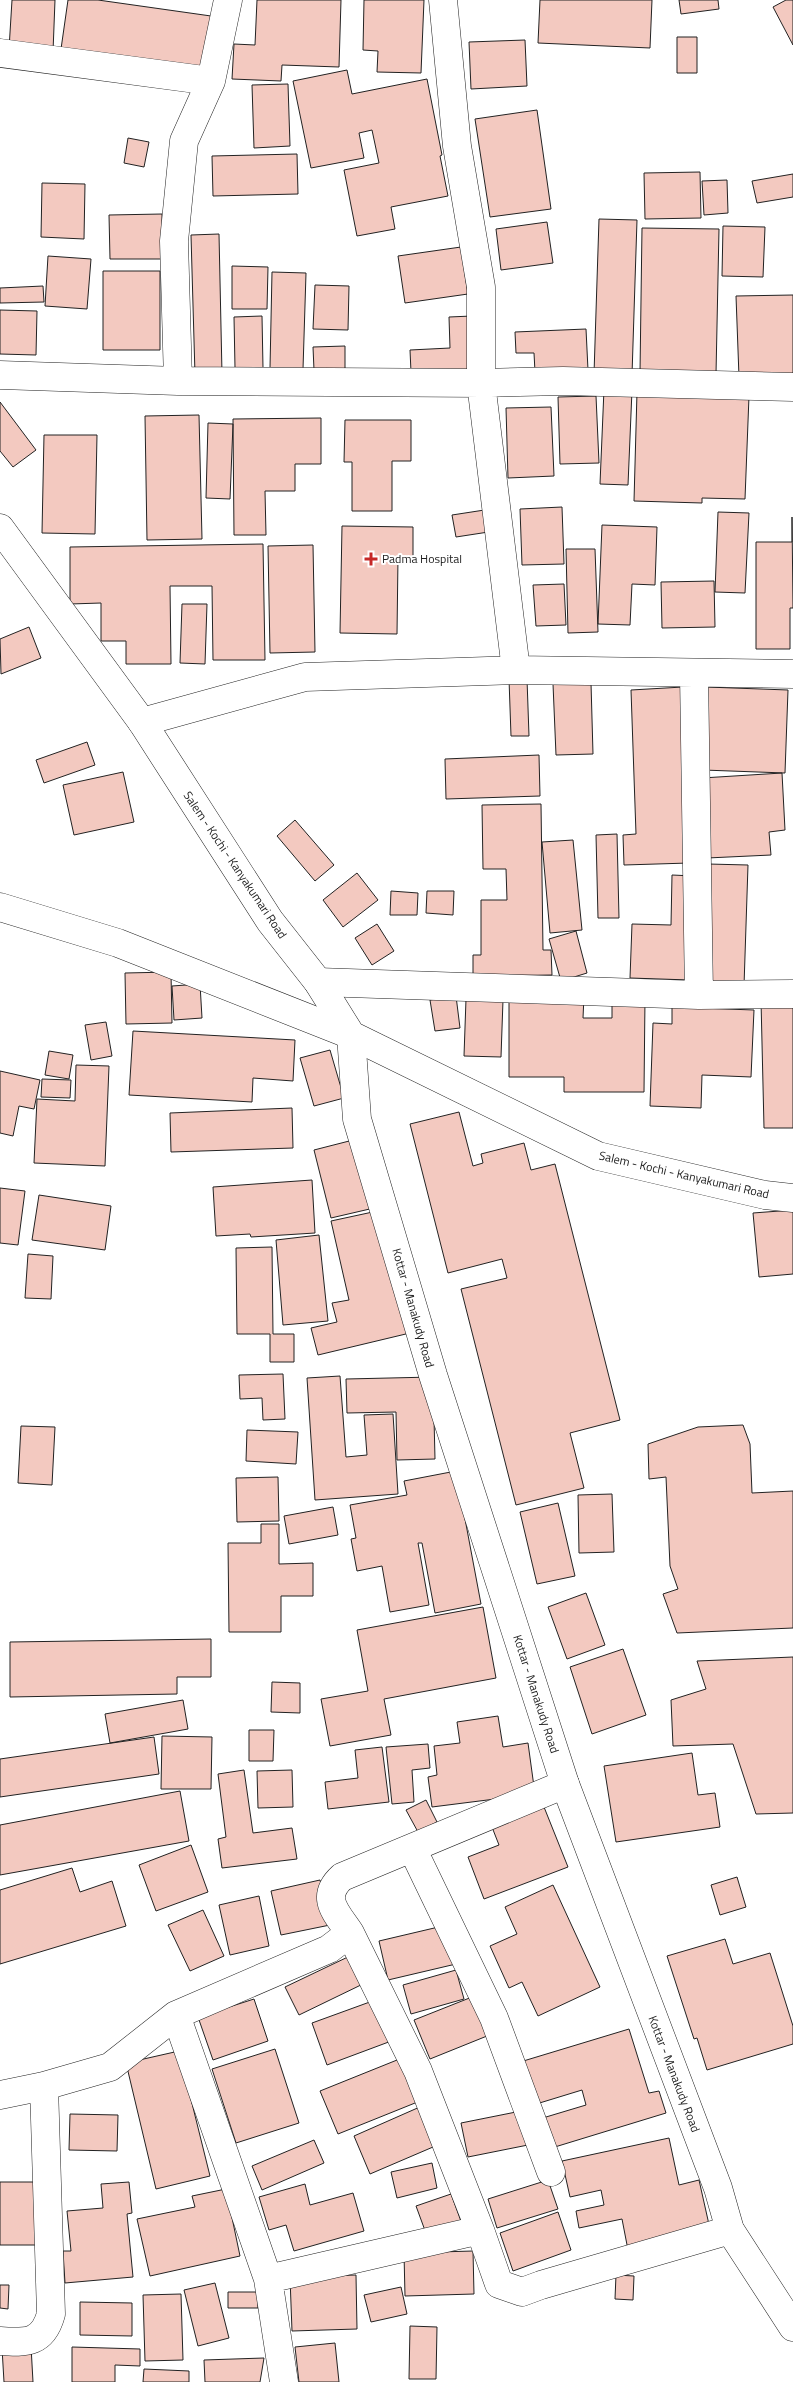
<svg xmlns="http://www.w3.org/2000/svg" width="793" height="2382" font-family="'Titillium Web',sans-serif">
	<style>
		.building { fill: #f3c9c0; stroke: #222 }
		.lines { fill: none; stroke-linecap: round; stroke-linejoin: round }
		.minor-casing { stroke: #222; stroke-width: 29 }
		.major-casing { stroke: #222; stroke-width: 29 }
		.highway-casing { stroke: #222; stroke-width: 29 }
		.minor { stroke: #fff; stroke-width: 28 }
		.major { stroke: #fff; stroke-width: 28 }
		.highway { stroke: #fff; stroke-width: 28 }
		.poi-dot { fill: #c62828; stroke: #fff; stroke-width: 2 }
		.labels { text-anchor: middle; stroke-width: 4; stroke-linejoin: round; paint-order: stroke }
		.poi-label { font-size: 12px; fill: #222; stroke: #fff; text-anchor: start }
		.street-label { font-size: 12px; fill: #222; stroke: #fff }
	</style>
	<rect width="100%" height="100%" fill="#fff"/>
	<path class="building" d="M12,0H55L53,52L9,49Z
		M68,0H98L211,16L203,69L61,49Z
		M257,0H341L339,67L282,65L281,81L232,79L234,44L255,45Z
		M364,0H424L421,73L377,72L378,51L363,50Z
		M540,0H652L650,48L538,43Z
		M679,0H718L719,9L681,14Z
		M786,0H793V45L773,7Z
		M677,37H697V73H677Z
		M525,40L527,86L471,89L469,42Z
		M347,70L352,94L427,79L442,155L440,156L448,196L391,207L395,229L357,236L344,170L379,163L372,130L359,133L364,158L311,168L293,81Z
		M288,84L290,146L254,148L252,85Z
		M537,110L551,209L490,217L475,119Z
		M128,138L149,142L144,167L124,163Z
		M297,154L298,194L213,196L212,156Z
		M700,172L701,218L645,219L644,173Z
		M793,174V197L757,203L752,181Z
		M727,180L728,213L704,215L702,181Z
		M42,183L85,184L84,239L41,237Z
		M162,214L163,259H110L109,215Z
		M599,219L637,220L632,375L594,374Z
		M547,222L553,263L501,270L496,229Z
		M723,226L765,227L763,277L722,276Z
		M642,228L719,229L716,374L640,373Z
		M219,234L222,374L195,375L191,235Z
		M461,247L468,294L405,303L398,256Z
		M48,256L91,259L87,309L45,306Z
		M232,266L268,267L267,309H232Z
		M103,271H160V350H103Z
		M272,272L306,273L303,369L270,368Z
		M315,285L349,286L348,330L313,329Z
		M43,286L44,302L0,303V288Z
		M793,295V375L739,377L736,296Z
		M0,310L37,311L36,355L0,354Z
		M262,316L263,368H235L234,317Z
		M472,316L474,370L411,372L410,350L450,348L449,317Z
		M586,329L588,370L535,372L534,353H516L515,332Z
		M345,346V369L314,370L313,347Z
		M604,389L632,390L628,485L600,484Z
		M637,392L749,396L745,499L702,498V503L634,501Z
		M596,396L599,463L560,464L558,397Z
		M0,402L36,450L13,467L0,451Z
		M551,407L554,476L508,478L506,408Z
		M199,415L202,539L147,540L145,416Z
		M321,418V464H295V491H265L266,535H234L233,419Z
		M345,420H411V461H392V511H352V462H344Z
		M208,423L233,424L230,499L206,498Z
		M44,435H97L95,534L42,533Z
		M562,507L564,564L522,565L520,509Z
		M491,509L495,531L456,537L452,515Z
		M718,512L749,513L745,593L715,592Z
		M792,517L793,608H790V649H756V542H792Z
		M602,525L657,527L655,585L632,584L630,625L598,624Z
		M342,526L413,527V557H398L397,634L340,633Z
		M263,544L265,660H213L212,586H170L171,664H126V641H101V603L70,604V547Z
		M313,545L315,652L270,653L268,546Z
		M566,549H595L598,632L568,633Z
		M714,581L715,627L662,628L661,582Z
		M564,584L566,625L536,626L533,585Z
		M182,604H207L205,664L180,663Z
		M29,627L41,658L1,674L0,639Z
		M509,679H527L529,736H511Z
		M591,683L593,754L556,755L553,684Z
		M683,687L689,863L624,865L623,835L636,834L631,690Z
		M706,687L788,690L785,773L703,770Z
		M87,742L95,765L44,783L36,760Z
		M539,755L540,796L446,799L445,759Z
		M123,772L134,822L74,835L63,785Z
		M782,773L785,830L769,832L771,855L707,858L702,778Z
		M541,804L543,950H551L552,975L473,976V955H481V900H507L506,869H483L482,805Z
		M295,820L334,865L315,881L277,836Z
		M617,834L619,918H598L596,835Z
		M573,840L582,930L550,933L542,842Z
		M708,864L748,865L744,986L705,985Z
		M357,873L378,900L343,927L323,900Z
		M672,875L694,876L690,980L630,978L632,924L671,925Z
		M391,891L418,893L417,915H390Z
		M427,891H454L453,915L426,913Z
		M377,924L394,951L372,965L355,938Z
		M576,931L587,973L561,981L549,939Z
		M171,972L172,1023L126,1024L125,973Z
		M200,984L202,1018L174,1020L172,986Z
		M456,996L460,1028L435,1031L430,1000Z
		M509,996H584L583,1018H612V999H645L644,1092H564V1077H509Z
		M466,999L503,1000L501,1057L464,1056Z
		M761,1000H793V1128H764Z
		M672,1007L754,1010L751,1077L702,1075L701,1108L650,1106L653,1023L672,1024Z
		M106,1022L112,1056L91,1060L85,1025Z
		M133,1031L295,1040L293,1081L253,1078L252,1102L129,1095Z
		M330,1050L344,1098L314,1106L300,1058Z
		M49,1051L73,1055L69,1079L45,1075Z
		M76,1065L109,1066L105,1166L34,1163L37,1099L75,1101Z
		M0,1071L40,1080L34,1109L19,1106L13,1136L0,1133Z
		M42,1079L71,1080L70,1098L41,1097Z
		M292,1108L293,1148L171,1152L170,1113Z
		M459,1112L473,1166L483,1163L481,1154L524,1143L531,1170L555,1164L620,1420L570,1433L584,1488L516,1505L461,1289L507,1278L502,1259L448,1273L410,1124Z
		M357,1139L374,1208L331,1218L314,1150Z
		M312,1180L315,1233L251,1237L250,1234L216,1236L213,1187Z
		M0,1188L25,1191L18,1245L0,1243Z
		M39,1195L111,1206L105,1250L32,1240Z
		M382,1210L410,1333L318,1355L311,1328L337,1322L332,1303L349,1300L331,1221Z
		M793,1210V1274L759,1277L753,1213Z
		M319,1235L328,1321L283,1325L276,1240Z
		M272,1247L273,1334H294V1362H270V1334H237L236,1248Z
		M28,1254L53,1256L51,1299L25,1298Z
		M283,1374L285,1419L263,1420L262,1398L240,1399L239,1375Z
		M340,1376L346,1457L367,1455L364,1415L393,1414L398,1494L315,1500L307,1378Z
		M433,1377L435,1459L397,1460L396,1412L347,1413L346,1379Z
		M743,1425L750,1444L752,1493L793,1491V1628L677,1633L663,1594L678,1589L670,1566L666,1477L649,1479L648,1444L698,1427Z
		M21,1426L55,1427L52,1485L18,1483Z
		M247,1430L298,1432L296,1464L246,1461Z
		M456,1471L481,1604L435,1613L422,1543H418L429,1605L390,1612L382,1566L357,1571L351,1539L356,1538L350,1505L407,1495L404,1481Z
		M278,1477L279,1521L237,1522L236,1478Z
		M612,1494L614,1552L579,1553L578,1495Z
		M558,1503L575,1576L537,1584L520,1512Z
		M333,1507L338,1535L289,1544L284,1516Z
		M261,1524H279V1564L313,1563V1596H281V1632H229L228,1543H261Z
		M586,1593L605,1645L567,1659L548,1607Z
		M483,1607L496,1678L384,1699L391,1735L330,1746L321,1699L368,1691L357,1630Z
		M211,1639V1677H177V1694L10,1697V1642Z
		M623,1649L646,1715L592,1734L570,1667Z
		M793,1657V1813L756,1814L733,1744L673,1746L671,1700L706,1689L697,1661Z
		M272,1682L300,1683V1713L271,1712Z
		M183,1700L188,1729L110,1743L105,1714Z
		M498,1716L503,1747L528,1743L535,1794L432,1807L428,1777L437,1775L434,1746L460,1743L457,1722Z
		M249,1730H274L273,1761H249Z
		M162,1736L212,1737L211,1789H161Z
		M154,1737L159,1774L0,1797V1759Z
		M428,1744L430,1768L412,1770L414,1802L392,1804L386,1747Z
		M382,1747L389,1802L328,1809L325,1782L358,1778L355,1750Z
		M692,1753L698,1795L715,1793L720,1827L616,1842L604,1766Z
		M244,1770L253,1833L292,1828L297,1859L222,1868L218,1839L226,1837L218,1774Z
		M292,1770L293,1807L258,1808L257,1771Z
		M180,1791L189,1841L0,1875V1825Z
		M426,1800L437,1822L418,1832L406,1810Z
		M542,1802L568,1867L484,1899L468,1857L499,1845L490,1822Z
		M191,1845L208,1892L156,1911L139,1865Z
		M72,1868L80,1892L112,1881L126,1926L0,1964V1890Z
		M737,1877L746,1907L720,1915L711,1885Z
		M320,1880L330,1925L281,1935L271,1891Z
		M553,1885L600,1987L538,2016L522,1982L509,1988L490,1946L517,1934L505,1907Z
		M259,1896L269,1946L230,1955L219,1905Z
		M203,1910L224,1956L190,1971L168,1925Z
		M447,1925L456,1964L388,1980L379,1941Z
		M725,1939L733,1964L770,1953L793,2026V2044L707,2070L697,2038L694,2039L667,1956Z
		M352,1955L365,1983L299,2015L285,1987Z
		M456,1970L464,1999L411,2014L403,1985Z
		M472,1997L487,2036L430,2059L414,2020Z
		M254,1999L268,2041L213,2060L198,2017Z
		M378,1999L394,2040L327,2065L312,2023Z
		M629,2029L649,2093L659,2091L666,2113L545,2150L536,2120L586,2105L582,2090L533,2105L520,2062Z
		M275,2049L299,2123L236,2143L212,2069Z
		M179,2051L210,2176L156,2189L126,2063Z
		M402,2058L420,2101L338,2134L320,2091Z
		M422,2106L440,2144L370,2174L354,2136Z
		M526,2110L533,2144L468,2157L461,2123Z
		M70,2114L118,2115L117,2151L69,2150Z
		M669,2138L679,2185L699,2180L710,2229L628,2250L622,2219L579,2228L576,2211L604,2205L601,2190L570,2197L562,2161Z
		M314,2140L324,2163L262,2190L252,2166Z
		M432,2163L437,2188L397,2198L391,2172Z
		M548,2180L558,2209L497,2228L488,2199Z
		M0,2182H35L36,2245H0Z
		M129,2182L132,2213L127,2214L133,2277L65,2283L63,2251H71L67,2211L103,2208L101,2184Z
		M305,2184L310,2205L353,2193L364,2231L294,2251L286,2225L269,2230L259,2197Z
		M226,2189L240,2256L150,2276L137,2219L195,2207L192,2196Z
		M451,2194L462,2224L427,2236L416,2206Z
		M558,2212L571,2250L513,2271L500,2233Z
		M473,2251L474,2294L405,2296L404,2253Z
		M356,2275L357,2329L292,2331L290,2277Z
		M616,2275L634,2276L633,2300L615,2299Z
		M215,2283L229,2338L198,2346L184,2290Z
		M0,2285H9L8,2309L0,2308Z
		M401,2287L407,2314L371,2322L364,2295Z
		M228,2292H258V2308H228Z
		M181,2294L183,2360L145,2361L143,2295Z
		M80,2302L132,2303V2336L80,2335Z
		M410,2326L437,2327L436,2379H409Z
		M335,2343L339,2382H299L295,2347Z
		M31,2346L33,2382H4L2,2348Z
		M72,2347L140,2349V2366L115,2365V2382H72Z
		M264,2358L260,2382H205L204,2360Z
		M144,2369L189,2371V2382H143Z"/>
	<g class="lines">
		<defs>
			<path id="minor" d="M443,0L457,146L481,287V383L516,670
				M0,53L211,81
				M0,375L178,381L481,383L563,381L793,387
				M178,381L174,241L184,141L211,81L228,0
				M694,674L699,995
				M142,722L305,677L516,670L793,674
				M0,907L118,943L351,1035
				M318,982L699,995L793,994
				M412,1848L494,2018L551,2172
				M350,1933L418,2071L480,2230L499,2284L522,2292L541,2285L730,2230
				M176,2015L268,2279L284,2382
				M0,2095L44,2086L110,2067L176,2015L329,1949L350,1933C337,1913 319,1898 342,1877L565,1784
				M268,2279L480,2230
				M0,2341C27,2343 43,2343 51,2314L44,2086"/>
			<path id="major" d="M351,1035L357,1119L433,1375L565,1784L718,2188L730,2230L793,2327"/>
			<path id="highway" d="M0,528L142,722L270,921L318,982L351,1035L598,1156L765,1195L793,1198"/>
		</defs>
		<use href="#minor" class="minor-casing"/>
		<use href="#major" class="major-casing"/>
		<use href="#highway" class="highway-casing"/>
		<use href="#minor" class="minor"/>
		<use href="#major" class="major"/>
		<use href="#highway" class="highway"/>
	</g>
	<path class="poi-dot" d="M368.5 551.5h5v5h5v5h-5v5h-5v-5h-5v-5h5z"/>
	<g class="labels">
		<g class="poi-label">
			<text x="382" y="563">Padma Hospital</text>
		</g>
		<g class="street-label">
			<text transform="translate(235 865) rotate(56)" y="4">Salem - Kochi - Kanyakumari Road</text>
			<text transform="translate(684 1175) rotate(13)" y="4">Salem - Kochi - Kanyakumari Road</text>
			<text transform="translate(413 1308) rotate(74)" y="4">Kottar - Manakudy Road</text>
			<text transform="translate(536 1694) rotate(72)" y="4">Kottar - Manakudy Road</text>
			<text transform="translate(674 2074) rotate(69)" y="4">Kottar - Manakudy Road</text>
		</g>
	</g>
</svg>
